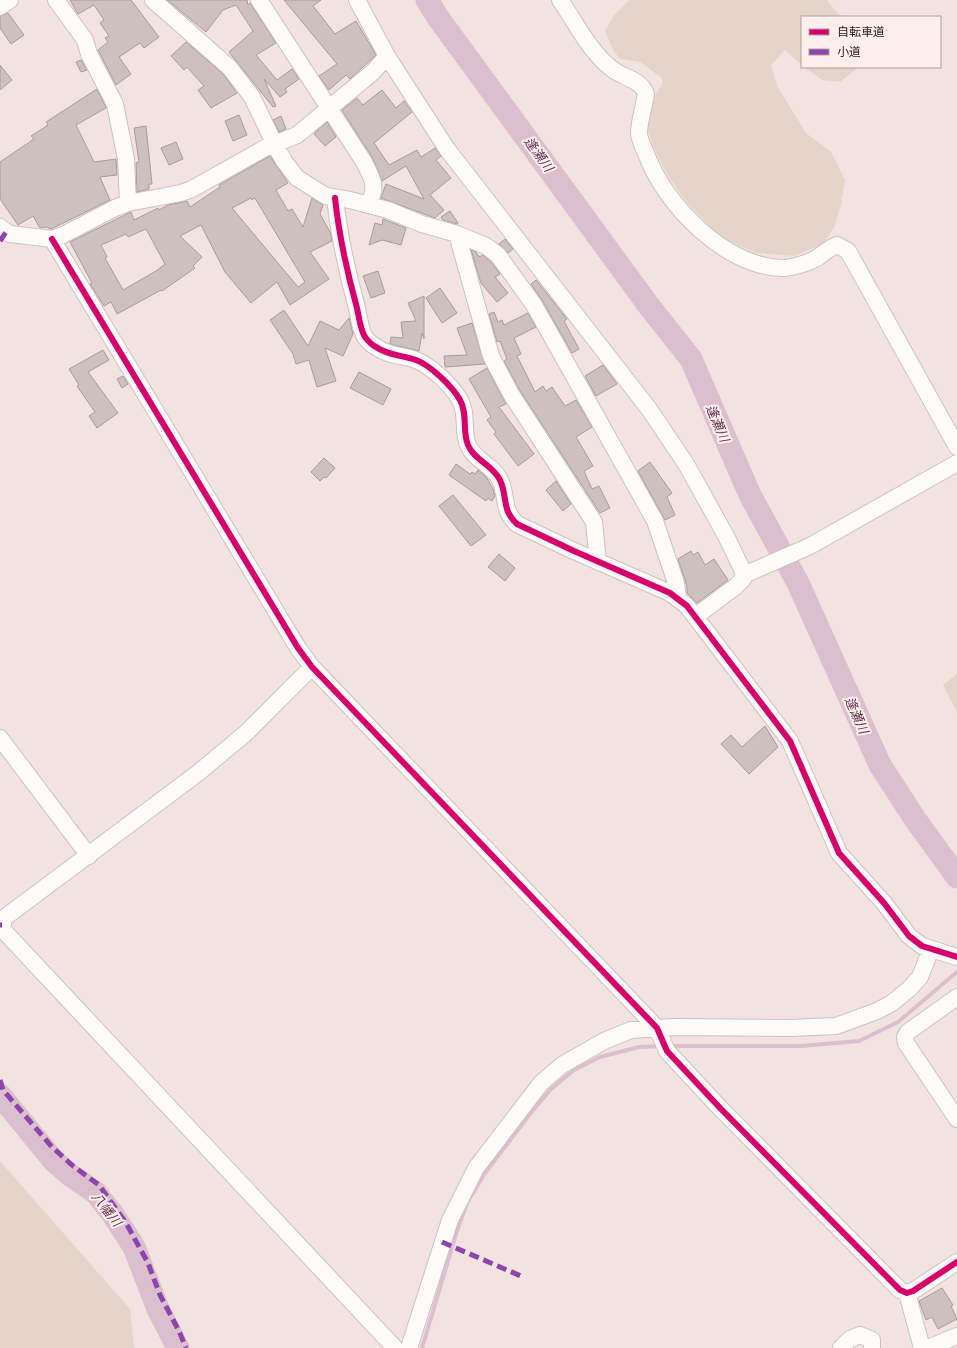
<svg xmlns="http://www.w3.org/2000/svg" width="957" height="1348" font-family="Jost,'Noto Sans JP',sans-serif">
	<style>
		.green { fill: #e4d4c9 }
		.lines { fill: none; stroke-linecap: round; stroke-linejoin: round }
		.stream { stroke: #dbbfcf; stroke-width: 4 }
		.river { stroke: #dbbfcf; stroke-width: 23 }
		.building { fill: #ccc1be; stroke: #a79c99; fill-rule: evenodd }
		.minor-casing { stroke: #cdc1c0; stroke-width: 18 }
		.minor { stroke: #fdfbfa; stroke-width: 16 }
		.quiet { stroke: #8e44ad; stroke-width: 5; stroke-dasharray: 10 5; stroke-linecap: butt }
		.cycleway-casing { stroke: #feeeec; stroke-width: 8 }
		.cycleway { stroke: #d6006c; stroke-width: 6 }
		.labels { text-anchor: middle; stroke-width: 4; stroke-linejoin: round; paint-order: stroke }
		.water-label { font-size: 13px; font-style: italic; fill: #5d3252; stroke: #feeeec }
	</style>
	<rect width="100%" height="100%" fill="#f2e3e1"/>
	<path class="green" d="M630,0H827L837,13L844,17H802V65L785,50L771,65L777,86L806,133L831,152L845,180L841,205L834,228L823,244L794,256L756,253L720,237L684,199L665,171L653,146L646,123L649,104L662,85V78L640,62L620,59L613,50L605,31L614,15Z
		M804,67H859L840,82L822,80Z
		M957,674V713L943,685Z
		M0,1161L130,1309L134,1348H0Z"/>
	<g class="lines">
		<path class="stream" d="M668,1046H801L859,1041L898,1022L957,972
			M422,1348L457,1231L467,1203L485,1173L530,1114L551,1089L574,1070L600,1057L639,1047L662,1046"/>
		<path class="river" d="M427,0L439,19L649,306L691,359L750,495L798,583L880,765L915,819L957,877
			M0,1095L54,1161L70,1175L96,1193L112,1213L134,1247L158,1309L178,1348"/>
	</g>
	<path class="building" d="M70,0H131L159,37L144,48L140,43L119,57L131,74L116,85L98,50L108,42L105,38L109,36L100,23L104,20L94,5L78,14Z
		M167,0H247L248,5L250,3L276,43L256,55L277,80L292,69L299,79L285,89L287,92L280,97L264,79L276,106L273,107L229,52L253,31L236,5L223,10L206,32Z
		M284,0H321L313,6L335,34L356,21L376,55L350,79L346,75L329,90L319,76L337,64Z
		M8,13L24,35L11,44L0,28V16Z
		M186,42L223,74L237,93L211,108L198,90L204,86L187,67L184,70L171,56Z
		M81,60L87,70L81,72L76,62Z
		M0,65L12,80L0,90Z
		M97,89L106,108L76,125L94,162L116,159L117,175L100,177L110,200L51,229L46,227L40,228L33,216L18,225L0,199V162L34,139L31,136L48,125L46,122Z
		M382,90L396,108L404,101L412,112L374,143L389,165L417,150L421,157L435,148L441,156L436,160L451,178L430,195L444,210L435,218L381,198L386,184L424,199L406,166L382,181L372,157L342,110L357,98L363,105Z
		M239,115L247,135L233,141L225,121Z
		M281,116L286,129L279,132L273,120Z
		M327,122L336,137L325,146L314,134Z
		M146,126L152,184H149V189L137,192L136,163L139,162L134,128Z
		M176,142L183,159L169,165L161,148Z
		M270,156L288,183L276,190L288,211L292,209L303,227L312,198L323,205L320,214L330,232L332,241L310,252L329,279L290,305L277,282L251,303L225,272L201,225L180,236L202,257L193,266L195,268L162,291L161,290L117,314L111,302L104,306L90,284L92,283L70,242L131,212L134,220L158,208L159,210L168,205L187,201L190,207L220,187L219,185ZM251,198L252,200L255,198L305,282L298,287L232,208ZM146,229L165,264L156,271L123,290L105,258L107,257L101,245L126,234L128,237Z
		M450,211L458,223L457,224L443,220L441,217Z
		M383,219L406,228L401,245L382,240L369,245L375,223L382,225Z
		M505,239L513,249L508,253L499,244Z
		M471,250L476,252L479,257L483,255L491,262L500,274L495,277L508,293L497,302L481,283Z
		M378,271L385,293L371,298L363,276Z
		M536,280L567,319L564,321L579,349L572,353L542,300L531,284Z
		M440,288L457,313L442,323L426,298Z
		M424,296V339L422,333L419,351L390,344L391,337L403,338L401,322L416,321L408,303Z
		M284,310L308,346L320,321L339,330L349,318L353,334L343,356L325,348L336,381L317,387L309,360L296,364L293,354L270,320Z
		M494,312L498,322L502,320L504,325L528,313L536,327L514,338L521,354L517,356L535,392L543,386L546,391L552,387L565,406L576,400L592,427L576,437L593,466L584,471L592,489L599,486L610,508L600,513L519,389L504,361L507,359L500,341L497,342L489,314Z
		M472,323L485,364L445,367L444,356L467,355L457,328Z
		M103,350L109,360L88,372L118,413L97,428L89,416L95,412L77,386L79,385L69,369Z
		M603,365L617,384L596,396L585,376Z
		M487,368L506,404L499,407L534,454L518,466L494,434L496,432L487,420L491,417L469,379Z
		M359,372L391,389L383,405L350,388Z
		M123,376L128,384L122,388L117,379Z
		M324,458L335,468L326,478L324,477L320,481L311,472Z
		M650,462L672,493L667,497L675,515L665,520L638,471Z
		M456,464L470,474L472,472L475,474L478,470L486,477L493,489L495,496L492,501L488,498L486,501L449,475Z
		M556,481L571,504L563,511L546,490Z
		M453,495L486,535L471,546L439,506Z
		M691,551L693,555L698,552L705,565L714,559L728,580L697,603L687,593V586L678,559Z
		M499,554L515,568L505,581L488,567Z
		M765,726L778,747L749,774L721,744L731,735L742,747Z
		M942,1288L953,1305L951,1306L957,1319L938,1329L932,1317L926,1320L919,1301Z"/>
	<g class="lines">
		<defs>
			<path id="minor" d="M56,0L85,40L89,54L115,104L126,159L128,203
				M153,0L230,68L252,97L274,143L284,161L297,178L326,196L350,200L388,210L422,224L457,234L486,246L498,255L534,305L655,521L676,583L678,598
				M259,0L364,162C373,180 378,186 368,205
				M357,0L387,56L447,149L649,409L686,464L726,536L742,569L744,575L743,579L735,587L696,616
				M560,0C576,23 590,52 612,69C623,78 641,79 646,94C644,107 639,121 639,133C639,140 645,150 647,156C666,206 726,267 782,268C792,268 808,263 817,258C824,253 829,248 837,245L848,251L957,447
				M0,7L10,0
				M335,198C339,235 347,272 357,308C359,317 360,329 365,337C368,341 372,345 376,347C389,356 402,355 416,360C430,365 453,387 460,400C468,414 462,431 468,445C474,460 493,465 500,480C508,497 501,509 517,524L574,551L670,593L687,606L790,741L839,853L884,903L909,936L922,946L957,957
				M0,227L10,234L52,239L63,235L115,208L128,203L181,193L192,189L265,148L297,135L373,72L387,56
				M457,234L491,356L511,394L594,522L598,562
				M52,239L298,648L312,667L657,1028L667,1051L720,1108L900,1290L907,1293L913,1291L957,1262
				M744,575L810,546L957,463
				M312,667L246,733L198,773L4,918L2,929L395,1348
				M0,738L89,856
				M957,997L908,1032L905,1037L906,1043L957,1119
				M907,1293L922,1348
				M409,1348L450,1220L476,1168L541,1083L562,1065L604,1041L631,1030L673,1027L790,1028L836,1026L877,1011L892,1003L909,989L920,977L931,949
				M841,1348L850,1339L860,1335L872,1340V1348
				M928,1348L957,1336"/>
		</defs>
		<use href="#minor" class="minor-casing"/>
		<use href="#minor" class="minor"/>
		<path class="quiet" d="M0,241L6,232
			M0,925H2
			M0,1080L3,1090L52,1147L73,1166L99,1185L126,1223L148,1263L160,1295L179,1331L186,1348
			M442,1242L521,1276"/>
		<defs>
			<path id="cycleway" d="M335,198C339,235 347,272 357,308C359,317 360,329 365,337C368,341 372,345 376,347C389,356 402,355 416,360C430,365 453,387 460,400C468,414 462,431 468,445C474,460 493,465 500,480C508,497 501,509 517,524L574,551L670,593L687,606L790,741L839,853L884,903L909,936L922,946L957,957
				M52,239L298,648L312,667L657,1028L667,1051L720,1108L900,1290L907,1293L913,1291L957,1262"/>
		</defs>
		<use href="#cycleway" class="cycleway-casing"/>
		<use href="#cycleway" class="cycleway"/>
	</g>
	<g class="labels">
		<g class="water-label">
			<text transform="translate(539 154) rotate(54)" y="5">逢瀬川</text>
			<text transform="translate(718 423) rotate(67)" y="5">逢瀬川</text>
			<text transform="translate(857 715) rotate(66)" y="5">逢瀬川</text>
			<text transform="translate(107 1209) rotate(52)" y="5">八幡川</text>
		</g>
	</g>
	<rect x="801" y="16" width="140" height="52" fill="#feeeec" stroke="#aa9d9b"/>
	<rect x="809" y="29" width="20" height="6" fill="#d6006c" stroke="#aa9d9b"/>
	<text x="837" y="36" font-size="12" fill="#2d2322">自転車道</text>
	<rect x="809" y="49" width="20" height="6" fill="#8e44ad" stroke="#aa9d9b"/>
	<text x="837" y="56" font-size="12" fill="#2d2322">小道</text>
</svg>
